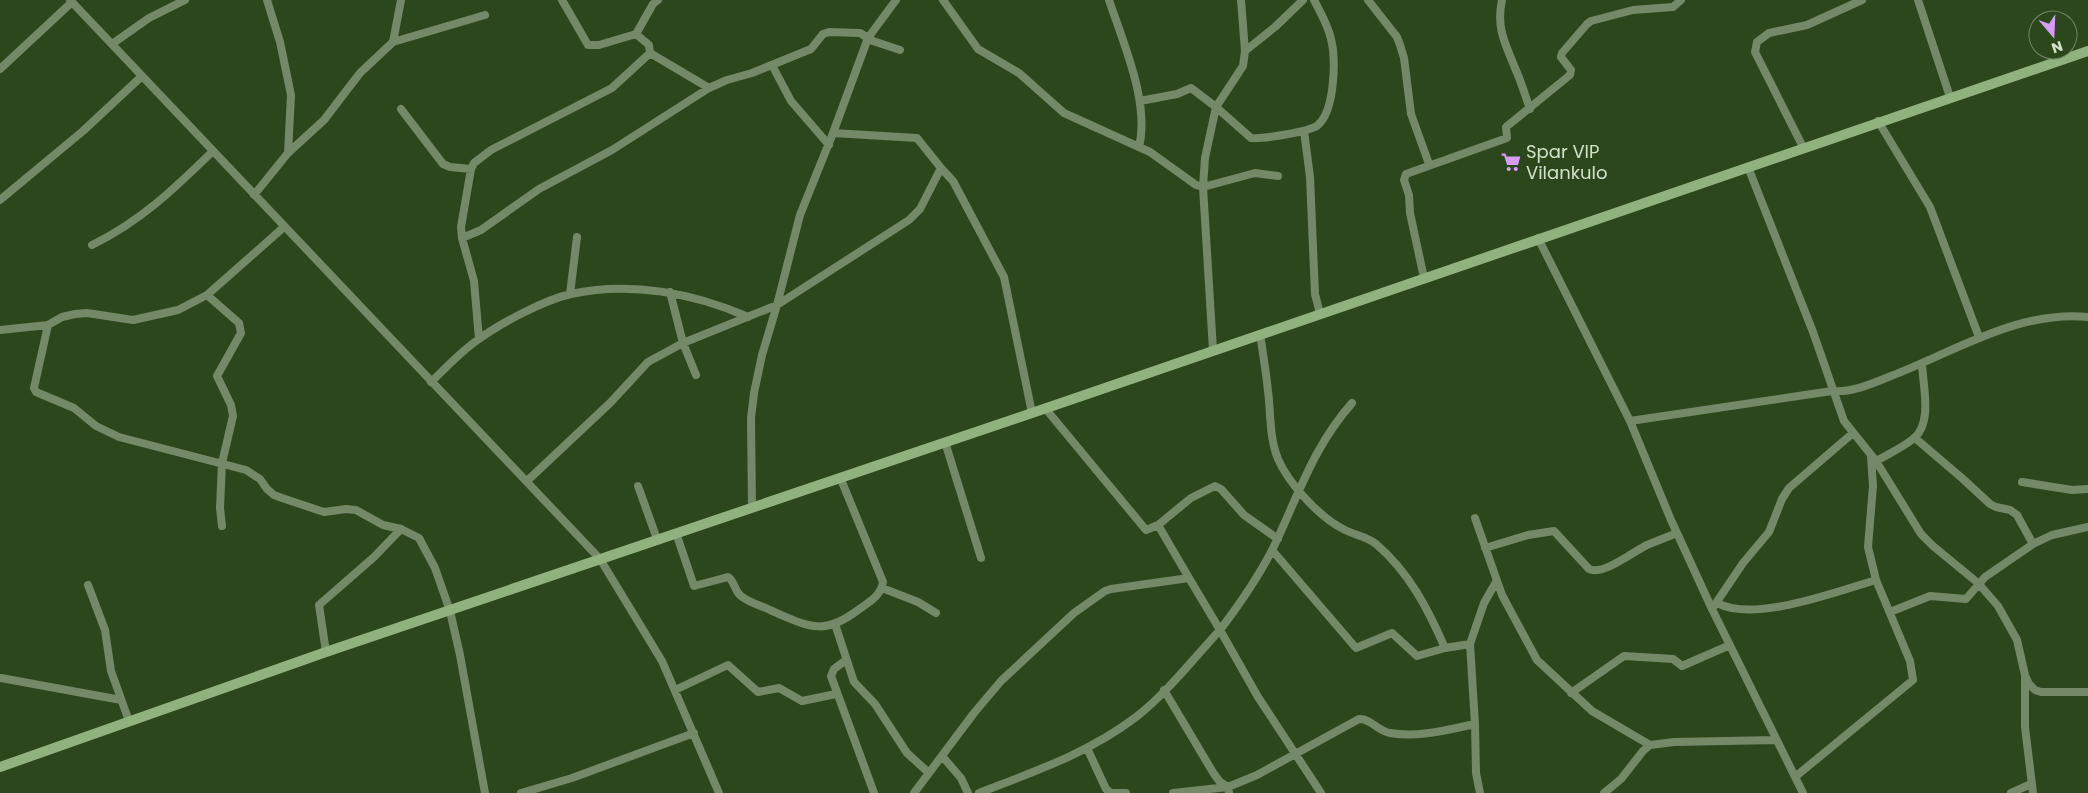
<svg xmlns="http://www.w3.org/2000/svg" width="2088" height="793" font-family="Poppins,sans-serif">
	<style>
		.lines { fill: none; stroke-linecap: round; stroke-linejoin: round }
		.minor { stroke: #748968; stroke-width: 8 }
		.secondary { stroke: #90b27e; stroke-width: 10 }
		.labels { text-anchor: middle; stroke-width: 4.5; stroke-linejoin: round; paint-order: stroke }
		.poi-label { font-size: 18px; fill: #d2e2ca; stroke: #2d471d; text-anchor: start }
	</style>
	<rect width="100%" height="100%" fill="#2d471d"/>
	<g class="lines">
		<path class="minor" d="M70,0L600,559L662,661L719,793
			M267,0L280,42L291,95L288,153
			M562,0L588,45H599L636,34
			M943,0L978,49L1019,73L1064,113L1150,152L1196,185L1203,187L1255,173L1278,176
			M1109,0C1123,42 1150,103 1139,147
			M1368,0L1397,37L1400,45L1404,58L1411,114L1429,164
			M1502,0C1496,28 1505,43 1515,68C1521,81 1525,95 1530,109
			M1918,0L1950,97
			M393,42L485,15
			M112,44L149,18L185,0
			M1245,51L1275,27L1303,0
			M650,53L709,88
			M772,65L791,101L829,145
			M0,69L72,2
			M1140,101L1177,94L1191,88L1216,107L1251,138C1262,139 1310,132 1318,125C1335,110 1336,59 1331,39C1328,25 1320,12 1314,0
			M401,109L443,164L450,167L471,169
			M1878,121L1930,207L1979,337
			M1304,131L1310,177L1315,294L1320,314
			M833,133L917,138L941,168
			M1803,147L1755,52L1757,42L1769,33L1807,25L1862,0
			M1748,167L1813,332L1844,421L1876,461L1921,534L1933,546L1978,583L1998,606L2017,640L2025,675L2029,684L2035,690L2041,692H2088
			M254,195L288,153L324,120L360,73L393,42L401,0
			M0,200L83,131L142,76
			M462,238L481,230L539,189L612,150L709,88L727,80L752,73L811,49L823,34L829,32L860,33L873,41L900,50
			M1538,238L1630,421L1671,520L1712,609L1803,793
			M92,245C141,221 174,189 213,151
			M1424,278L1410,213L1409,195L1404,180L1406,174L1507,138L1506,127L1570,75L1571,70L1561,57L1562,53L1587,24L1591,21L1633,10L1673,7L1681,0
			M670,292L683,343L696,375
			M570,294L577,237
			M207,295L239,323L241,333L217,376L231,405L233,416L222,463L220,508L222,526
			M48,325L34,388L36,392L74,408L96,426L119,437L246,470L260,479L267,489L274,495L282,498L324,512L346,509L356,510L383,525L401,529L419,538L435,568L450,611L460,655L485,793
			M0,330L48,325L62,317L75,314L87,313L133,320L178,310L207,295L284,227
			M1260,334C1263,353 1266,372 1268,391C1271,413 1269,437 1278,459C1289,484 1320,518 1345,530C1355,535 1367,537 1376,544C1409,572 1428,609 1445,648L1470,644L1475,724
			M479,339L474,281L462,238L461,227L471,169L474,163L491,150L612,88L650,53L649,45L636,34L653,4L658,0
			M1213,350L1203,187L1205,158L1216,107L1243,66L1245,51L1241,0
			M431,382C446,368 461,351 479,339C501,323 544,300 571,294C630,281 694,293 748,317
			M1045,408L1146,530L1158,525L1189,578
			M1630,421L1832,391C1852,393 1873,383 1891,376C1954,352 2018,310 2088,317
			M1915,438L1963,479L1990,504L1996,507L2010,510L2017,515L2033,544
			M945,442L981,558
			M1876,461C1888,454 1902,448 1913,439C1933,424 1923,386 1922,364
			M527,481L610,403L648,362L683,343L777,305L909,220L920,209L941,168L953,181L1004,277L1032,413
			M2022,482L2072,490L2088,489
			M638,486L657,539
			M752,507L751,418L754,393L762,355L777,305L800,215L833,133L868,38L896,0
			M1475,518L1502,595L1537,660L1592,711L1650,745L1643,751L1621,779L1604,793
			M1158,525L1191,498L1215,486L1221,489L1244,515L1278,539
			M676,533L694,586L728,577C735,581 734,591 741,596C749,603 763,606 772,611C809,627 824,636 858,610C869,602 881,596 883,582L840,477
			M1485,548L1528,535L1554,531L1589,569C1603,576 1634,551 1647,545C1657,541 1667,537 1677,533
			M1272,550L1356,648L1392,633L1417,656L1445,648
			M88,585L105,630L111,671L129,721
			M882,588L918,602L936,613
			M1717,603C1754,623 1835,592 1876,580
			M1712,609L1743,563L1769,532L1782,499L1789,488L1853,433
			M1890,612L1930,596L1966,599L1985,577L2033,544L2052,535L2088,527
			M835,624L854,682L875,704L907,753L929,773
			M1470,644L1484,603L1496,582
			M326,652L319,605L374,557L401,529
			M846,660L834,669L831,676L874,793
			M2025,677V727L2033,793
			M1,678L121,700
			M675,690L728,665L758,692L779,688L802,701L836,694
			M1164,690L1214,774L1220,782L1228,787L1257,775L1359,719C1370,718 1378,731 1390,733C1418,738 1447,730 1475,724L1476,773L1480,793
			M1571,693L1624,656L1673,659L1682,666L1730,645
			M1650,745L1674,742L1776,740
			M1087,748L1106,789L1111,793H1126
			M942,756L961,778L968,793
			M1795,777L1913,680L1910,661L1876,580L1868,547L1873,486L1871,456
			M521,793L572,778L694,733
			M914,793L974,713L1001,681L1074,613L1105,591L1111,589L1189,578L1220,630C1242,601 1262,572 1277,540C1300,490 1315,445 1352,403
			M979,793C1033,772 1089,753 1136,717C1166,694 1194,658 1220,630L1258,697L1321,793
			M1173,793L1228,787L1229,793
			M2011,793L2031,784"/>
		<path class="secondary" d="M0,767L326,652L1032,413L2088,51"/>
	</g>
	<defs>
		<symbol id="supermarket-bare" viewBox="-9 -9 18 18"><path d="M-6-5.5h2.5l.6 2H6L4.5 2H-2.5L-4.4-4H-6ZM-1.5 3.2a1.3 1.3 0 1 0 .1 0ZM3 3.2a1.3 1.3 0 1 0 .1 0Z" fill="#da9af7" stroke="#2d471d" stroke-width="2.5" paint-order="stroke"/></symbol>
	</defs>
	<g fill-rule="evenodd">
		<use href="#supermarket-bare" x="1497" y="148" width="28" height="28"/>
	</g>
	<g class="labels">
		<g class="poi-label">
			<text x="1526" y="158">Spar VIP<tspan x="1526" dy="21">Vilankulo</tspan></text>
		</g>
	</g>
	<g transform="translate(2053 35) rotate(161)"><circle r="24" fill="#2d471d" stroke="#6f8562"/>
	<path d="M0-4L9 19L0 12L-9 19Z" fill="#da9af7"/>
	<text y="-8" font-size="14" font-weight="bold" text-anchor="middle" fill="#d2e2ca">N</text>
	</g>
</svg>
